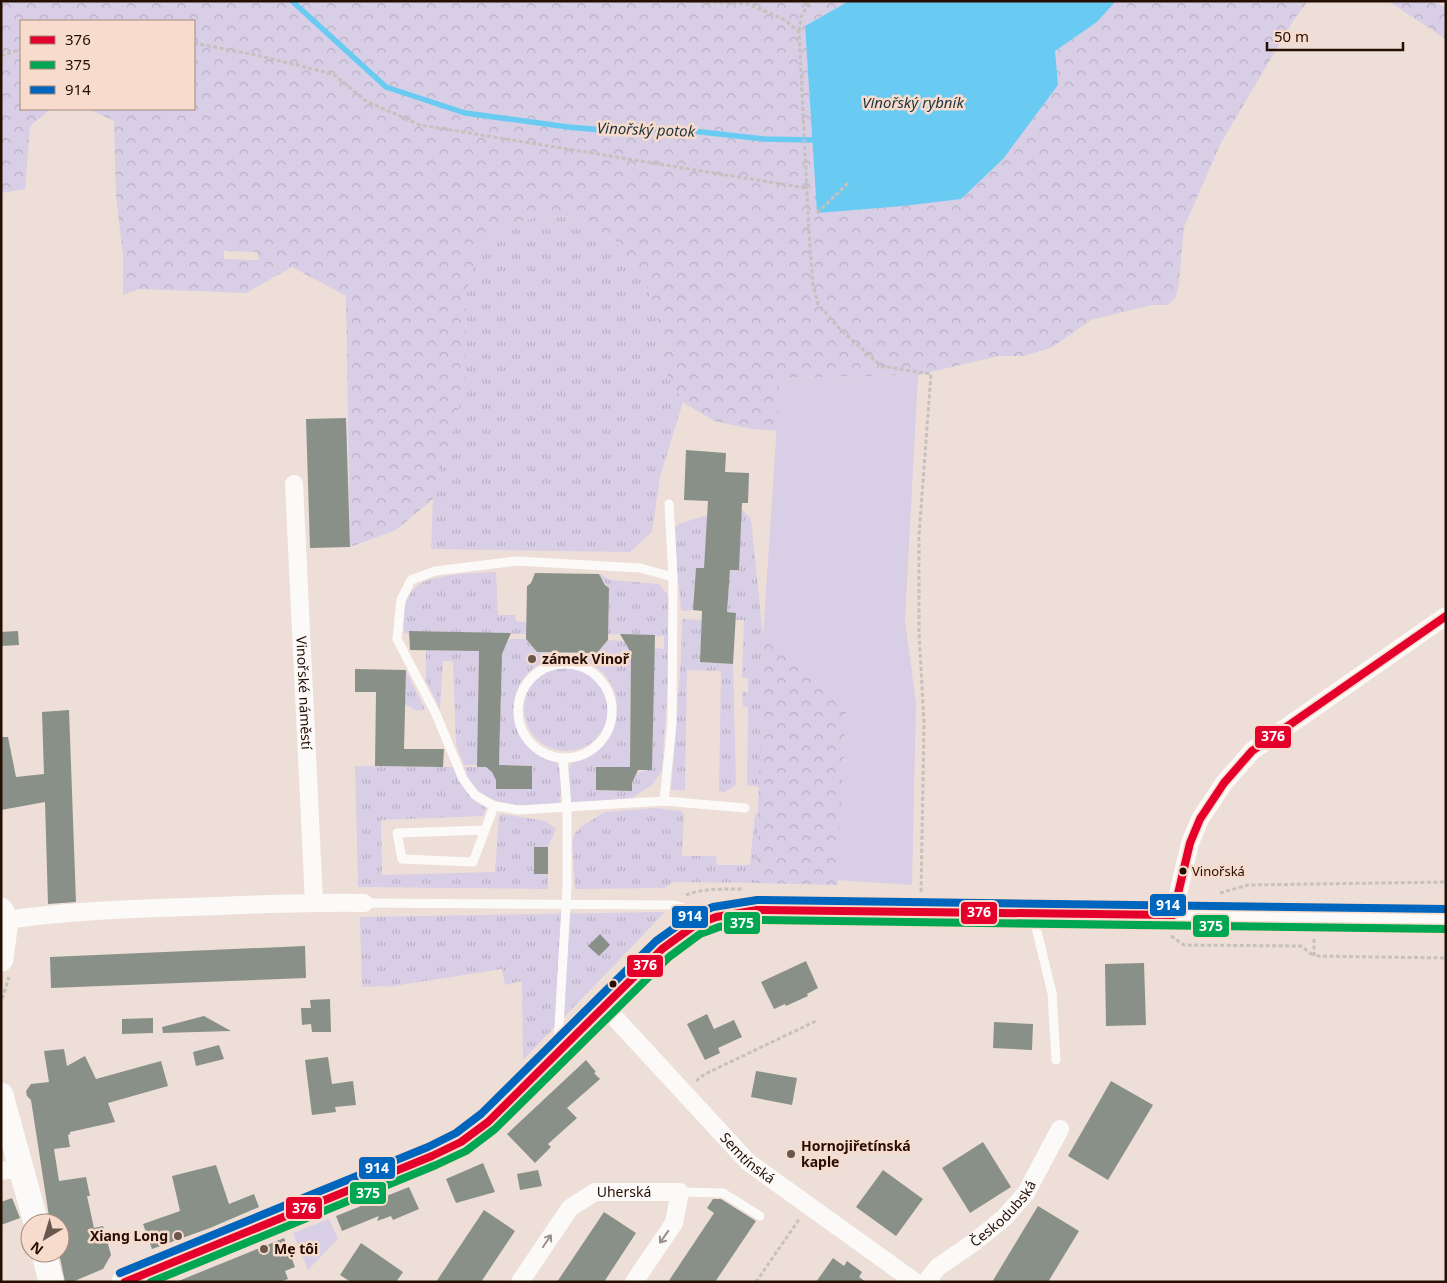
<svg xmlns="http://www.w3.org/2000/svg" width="1447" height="1283" font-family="'Noto Sans',sans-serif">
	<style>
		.grass { fill: url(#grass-tufts) }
		.forest { fill: url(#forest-crowns); fill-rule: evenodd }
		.garden { fill: #d8cee6 }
		.water { fill: #69cbf2 }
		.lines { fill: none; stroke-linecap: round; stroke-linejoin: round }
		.stream { stroke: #69cbf2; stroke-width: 5.5 }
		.building { fill: #899088 }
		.path { stroke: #c8c0bd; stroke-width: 3; stroke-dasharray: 4 2.5; stroke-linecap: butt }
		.lane { stroke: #fcfaf9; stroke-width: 9 }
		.street { stroke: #fcfaf9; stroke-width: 18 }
		.secondary { stroke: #fcfaf9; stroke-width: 25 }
		.bus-1-casing { stroke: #f7dccd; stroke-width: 11 }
		.bus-2-casing { stroke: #f7dccd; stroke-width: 11 }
		.bus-3-casing { stroke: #f7dccd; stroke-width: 11 }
		.bus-1 { stroke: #e4002b; stroke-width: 8 }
		.bus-2 { stroke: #00a651; stroke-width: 8 }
		.bus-3 { stroke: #0065bd; stroke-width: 8 }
		.oneway { stroke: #9b908a }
		.poi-dot { fill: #6b574d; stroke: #f7dccd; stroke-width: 2 }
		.bus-dot { fill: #250e02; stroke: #f7dccd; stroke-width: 2 }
		.labels { text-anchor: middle; stroke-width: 5; stroke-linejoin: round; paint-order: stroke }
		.bus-label { font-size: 13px; fill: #250e02; stroke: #f7dccd; text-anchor: start }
		.poi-label { font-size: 14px; font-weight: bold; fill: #250e02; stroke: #f7dccd; text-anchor: start }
		.street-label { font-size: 14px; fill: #250e02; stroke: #f7dccd }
		.water-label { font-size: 15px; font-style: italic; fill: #1d333e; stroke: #f7dccd }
		.line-badge { stroke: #f7dccd; stroke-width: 2 }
		.badge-label { font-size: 14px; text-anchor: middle; font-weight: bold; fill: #fff }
	</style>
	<defs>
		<pattern id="grass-tufts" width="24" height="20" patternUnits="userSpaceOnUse" patternTransform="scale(1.25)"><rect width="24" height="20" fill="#d8cee6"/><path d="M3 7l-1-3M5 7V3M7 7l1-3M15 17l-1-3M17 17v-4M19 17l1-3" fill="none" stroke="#b9b0c4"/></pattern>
		<pattern id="forest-crowns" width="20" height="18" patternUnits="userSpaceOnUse" patternTransform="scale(1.25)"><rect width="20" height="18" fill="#d8cee6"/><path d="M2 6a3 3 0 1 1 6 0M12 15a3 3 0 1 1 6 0" fill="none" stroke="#b9b0c4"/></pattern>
	</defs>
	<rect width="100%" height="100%" fill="#eddfd7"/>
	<path class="grass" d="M540,216L580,217L616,242L645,281L658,321L662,366L683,402L660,477L652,532L630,552L431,549L433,499L443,459L452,434L465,383L466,293L478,251L504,227Z
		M741,509L751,519L763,637L759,787L747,785L748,708L743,706L742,692H748V678H742L744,620H736V613L727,612L730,570H739Z
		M704,516L708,517L704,568H696L693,610L683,611L681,610L677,569L675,527L679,524Z
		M496,572L498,615H515L516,621L526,622V634L410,631L409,633H404C403,619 403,599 414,589C430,572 474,574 496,572Z
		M600,574L610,580L659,584L668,595L672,623L662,770L653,784L632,798L570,805C569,796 566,778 568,770C571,758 587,758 596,752C618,736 624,702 608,679C604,674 598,667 591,664C586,661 582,660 578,656L580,653H598V647L602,648L608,640L623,641L628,648H631L630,767H597L596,790L632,791C632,776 637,770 652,770L654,648L664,649V636L608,634L609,588L603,580H600Z
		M683,619L702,620L700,662L733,664L736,785L723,793L719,790L721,671L687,670L685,790H671L681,656L682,620Z
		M511,639H526L532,646H535V652L553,653L554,656C551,660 546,660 541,663C534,667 528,672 524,678C507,700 512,734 534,750C541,756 553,757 557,763C564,773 561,794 559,805C546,808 534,807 521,805C493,802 473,797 464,767H488L496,777V789H532V766L499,765L502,646Z
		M479,646L477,765H464L456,744L453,661H443L440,709L426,681V650L469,651Z
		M524 709a42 42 0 1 1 84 0a42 42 0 1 1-84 0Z
		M406,670L425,710C417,712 412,709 405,704Z
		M355,766L453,767C461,786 468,798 486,808L483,816L381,820L382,875L495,872L499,817L501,814L546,821L556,829L548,847H534V874H548V889L358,887Z
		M655,808L681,811L684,814L682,856H716L717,865H750L755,814L758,813L756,883L674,882L664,888L575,889L572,841L575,833L581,827L605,812Z
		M663,912L664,913L523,1060L522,981L505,985L502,969L387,987V986L362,987L360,917Z"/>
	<path class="forest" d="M1,1H849L805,26L817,213L1097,22L1116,1H1308L1293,21L1221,143L1184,227L1179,284L1176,297L1168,305H1152L1091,320L1051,348L1024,356H999L918,375L780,378L777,431L751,429L714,421L683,402L662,366L658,321L645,281L616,242L580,217L540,216L504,227L478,251L466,293L465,383L452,434L443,459L433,499L396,530L350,547L346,296L292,267L246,293L139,289L123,295V255L116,196L114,121L89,109H194V21H21V109H51L30,126L25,189L1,193ZM224,251L257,252L259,260L224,259Z
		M1388,1H1432L1446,7V39Z
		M763,637L846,709L838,885L756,883Z"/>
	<path class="garden" d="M918,375L905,620L916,703L912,885L838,880L846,709L763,637L780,378Z
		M329,1219L338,1239L308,1270L293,1233Z"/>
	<path class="water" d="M849,1H1116L1097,22L1055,51L1058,85L1003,159L961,199L903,206L817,213L805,26Z"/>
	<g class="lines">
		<path class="stream" d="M292,1L386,87L465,113L568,127L614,131L675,129L764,139L812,140L818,136"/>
	</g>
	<path class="building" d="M346,418L350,547L310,548L306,419Z
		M686,450L726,453L725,472L749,473L748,503H742L739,570H730L727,612L736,613L733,664L700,662L702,611L693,610L696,568H704L708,501L684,500Z
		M535,573L599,574L605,585L609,588L608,640L597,653L537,652L526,639L527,586L531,583Z
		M18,631L19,645L1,646V632Z
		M409,631L511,633L502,654L499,765L532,766V789H496V780L492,772L486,767H477L479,651L410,650Z
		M620,634L655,635L652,770H638L632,783V791L596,790V767H630L631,653Z
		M355,669L406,670L404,749H444L443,767L375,766L376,692H355Z
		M69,710L76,902L48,904L45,802L1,810V737H8L16,777L44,774L42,712Z
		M534,847H548V874H534Z
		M600,934L610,945L599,956L588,946Z
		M305,946L306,978L51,988L50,957Z
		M806,961L818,988L807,994L808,996L786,1006L785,1004L774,1009L761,982Z
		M1144,963L1146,1025L1106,1026L1105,964Z
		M330,999L331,1032H312L311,1024L302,1025L301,1008H311L310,1000Z
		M707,1014L714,1029L734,1020L742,1037L718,1048L720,1053L705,1060L687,1024Z
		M204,1016L231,1031L163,1033L162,1027Z
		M153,1018V1033L122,1034V1019Z
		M994,1022L1033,1024L1032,1050L993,1048Z
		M219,1045L224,1059L196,1066L193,1052Z
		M64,1049L67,1066L85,1056L96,1079L161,1061L168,1086L108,1103L115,1122L70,1132V1134L68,1135L70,1147L54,1149L59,1181L86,1177L90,1196H87L94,1228L103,1226L111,1255L103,1269L72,1282H65L59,1253L60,1223H50L31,1100L27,1096L26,1091L31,1084L49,1082L44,1051Z
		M328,1057L332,1084L353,1081L356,1105L335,1107L336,1112L312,1115L305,1060Z
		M586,1060L596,1072L594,1073L600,1079L567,1108L577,1118L548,1144L551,1147L535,1163L507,1134Z
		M756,1071L797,1078L792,1105L751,1097Z
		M1111,1081L1153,1105L1108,1180L1068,1156Z
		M983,1142L1011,1187L970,1213L942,1168Z
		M483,1163L495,1192L456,1203L446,1179Z
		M216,1165L229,1204L254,1194L259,1207L210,1228L152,1249L143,1224L180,1211L172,1176Z
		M538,1170L542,1186L520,1190L517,1174Z
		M883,1170L923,1199L896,1236L856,1207Z
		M409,1187L419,1209L393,1220L391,1216L377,1221L379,1216L342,1231L336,1216Z
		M12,1198L20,1218L1,1225V1202Z
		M713,1199H721L756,1221L715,1282H668L714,1213L707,1208Z
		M1038,1206L1079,1231L1048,1282H992Z
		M484,1210L515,1231L481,1282H436Z
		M604,1212L636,1233L604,1282H557Z
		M284,1238L295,1267L285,1271L288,1279L280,1282H176Z
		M361,1243L403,1272L396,1282H351L340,1275Z
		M833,1258L844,1266L847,1261L862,1272L859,1277L866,1282H816Z"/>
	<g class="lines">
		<path class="path" d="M687,1L749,4L785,20L799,32L809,232L813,286L818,304L840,329L881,366L931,374L919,535V632L924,724L921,893
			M799,31L801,17L810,1
			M194,43L256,55L333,74L366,101L420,125L806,188
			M1,56L21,49
			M817,213L849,182
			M1220,893L1248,885L1446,882
			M686,895C703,888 726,889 744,889
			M1171,936L1184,945L1301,946L1314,956
			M1314,939V956L1446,958
			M1,997H3L9,977
			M696,1081L705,1074L816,1021
			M756,1282L800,1218"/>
		<path class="lane" d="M518 711a47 47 0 1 1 94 0a47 47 0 1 1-94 0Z
			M563,758L567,807L664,801L672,724L673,577L669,504
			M664,801L745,808
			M485,830L397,833L402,859L473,862L494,806
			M364,903L674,905L707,915
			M1033,915L1052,993L1056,1060
			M558,1044L567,888V807L519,810L494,806L475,795L463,779L436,714L397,639L401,600L411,580L435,571L517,561L640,568L673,577
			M680,1192L723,1193L760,1216"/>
		<g class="street">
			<path id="s1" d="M294,484L314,902"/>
			<path d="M1173,915L1190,843L1200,819L1224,783L1252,751L1446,616"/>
			<path d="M6,920C66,911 128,909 188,907C247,905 305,902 364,903"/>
			<path id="s2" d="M605,1007L748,1162L915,1282"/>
			<path d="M1,1171L22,1168"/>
			<path id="s3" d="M520,1282L570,1208L595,1192H680L674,1223L634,1282"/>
			<path id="s4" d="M926,1282L938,1267L973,1243L1004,1218L1026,1193L1060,1129"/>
		</g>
		<path class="secondary" d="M1,910L6,920L1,959
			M1,1095L36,1223
			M44,1253L51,1282
			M124,1282L432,1156L461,1142L488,1122L662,949L695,925L716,917L757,910L1446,919"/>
		<defs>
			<path id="bus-1" d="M1173,915L1190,843L1200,819L1224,783L1252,751L1446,616
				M125,1282L432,1156L461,1142L488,1122L662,949L695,925L716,917L757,910L1173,915"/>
			<path id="bus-2" d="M151,1282L436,1165L466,1151L495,1129L669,957L700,934L719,927L758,920L1446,929"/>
			<path id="bus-3" d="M120,1273L428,1147L456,1133L481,1114L656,941L691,916L713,907L757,900L1446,909"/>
		</defs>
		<use href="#bus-1" class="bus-1-casing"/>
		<use href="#bus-2" class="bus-2-casing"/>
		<use href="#bus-3" class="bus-3-casing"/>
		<use href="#bus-1" class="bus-1"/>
		<use href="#bus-2" class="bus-2"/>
		<use href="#bus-3" class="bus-3"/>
	</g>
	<defs><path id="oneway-shaft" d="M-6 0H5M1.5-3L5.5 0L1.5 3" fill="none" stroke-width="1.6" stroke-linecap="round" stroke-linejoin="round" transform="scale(1.25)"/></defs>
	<g class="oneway">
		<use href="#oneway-shaft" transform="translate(664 1237) rotate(125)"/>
		<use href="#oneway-shaft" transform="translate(547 1241) rotate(-56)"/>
	</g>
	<g class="poi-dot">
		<circle cx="532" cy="659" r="5"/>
		<circle cx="791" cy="1154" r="5"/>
		<circle cx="178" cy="1236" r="5"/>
		<circle cx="264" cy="1249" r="5"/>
	</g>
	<g class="bus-dot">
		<circle cx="1183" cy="871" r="4.5"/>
		<circle cx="613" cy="984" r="4.5"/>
	</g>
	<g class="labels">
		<g class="bus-label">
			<text x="1192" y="876">Vinořská</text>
		</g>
		<g class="poi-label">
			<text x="542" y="664">zámek Vinoř</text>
			<text x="801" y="1151">Hornojiřetínská<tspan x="801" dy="16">kaple</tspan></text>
			<text x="168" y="1241" text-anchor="end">Xiang Long</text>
			<text x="274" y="1254">Mẹ tôi</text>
		</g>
		<g class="street-label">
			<text dy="5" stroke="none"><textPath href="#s1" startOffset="209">Vinořské náměstí</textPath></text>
			<text dy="5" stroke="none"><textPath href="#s2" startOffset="208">Semtínská</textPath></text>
			<text dy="5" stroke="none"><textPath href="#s3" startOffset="148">Uherská</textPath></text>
			<text dy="5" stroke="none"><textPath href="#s4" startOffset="104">Českodubská</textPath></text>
		</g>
		<g class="water-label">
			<text x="913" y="108">Vinořský rybník</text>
			<text transform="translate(646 130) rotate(2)" y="5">Vinořský potok</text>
		</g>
	</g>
	<g class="line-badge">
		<rect x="1254" y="725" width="38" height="24" rx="5" fill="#e4002b"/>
		<rect x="1149" y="893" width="38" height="24" rx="5" fill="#0065bd"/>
		<rect x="960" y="901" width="38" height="24" rx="5" fill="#e4002b"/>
		<rect x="671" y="905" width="38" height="24" rx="5" fill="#0065bd"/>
		<rect x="723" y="911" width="38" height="24" rx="5" fill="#00a651"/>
		<rect x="1192" y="914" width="38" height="24" rx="5" fill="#00a651"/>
		<rect x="626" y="954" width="38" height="24" rx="5" fill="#e4002b"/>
		<rect x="358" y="1156" width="38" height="24" rx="5" fill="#0065bd"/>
		<rect x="349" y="1181" width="38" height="24" rx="5" fill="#00a651"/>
		<rect x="285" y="1196" width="38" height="24" rx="5" fill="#e4002b"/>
	</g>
	<g class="badge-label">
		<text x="1273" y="741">376</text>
		<text x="1168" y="910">914</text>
		<text x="979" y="917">376</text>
		<text x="690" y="921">914</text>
		<text x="742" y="928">375</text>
		<text x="1211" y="931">375</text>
		<text x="645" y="970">376</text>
		<text x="377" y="1173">914</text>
		<text x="368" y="1198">375</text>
		<text x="304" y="1213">376</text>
	</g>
	<rect width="1447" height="1283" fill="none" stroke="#250e02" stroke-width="5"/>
	<rect x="20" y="20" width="175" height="90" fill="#f7dccd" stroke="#a38a7c"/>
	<rect x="30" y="36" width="25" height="8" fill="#e4002b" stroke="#a38a7c"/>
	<text x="65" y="45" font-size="15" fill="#250e02">376</text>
	<rect x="30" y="61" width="25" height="8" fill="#00a651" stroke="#a38a7c"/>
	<text x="65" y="70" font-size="15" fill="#250e02">375</text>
	<rect x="30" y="86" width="25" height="8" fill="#0065bd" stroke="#a38a7c"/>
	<text x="65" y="95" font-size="15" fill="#250e02">914</text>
	<g transform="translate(45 1238) rotate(218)"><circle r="24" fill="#f7dccd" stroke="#a38a7c"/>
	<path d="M0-4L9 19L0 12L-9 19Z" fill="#6b574d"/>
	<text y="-8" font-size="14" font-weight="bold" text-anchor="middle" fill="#250e02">N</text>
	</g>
	<path d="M1267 42v8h136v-8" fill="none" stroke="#250e02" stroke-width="2.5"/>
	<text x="1274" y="42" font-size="15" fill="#250e02" stroke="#f7dccd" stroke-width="4" paint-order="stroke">50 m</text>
</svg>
